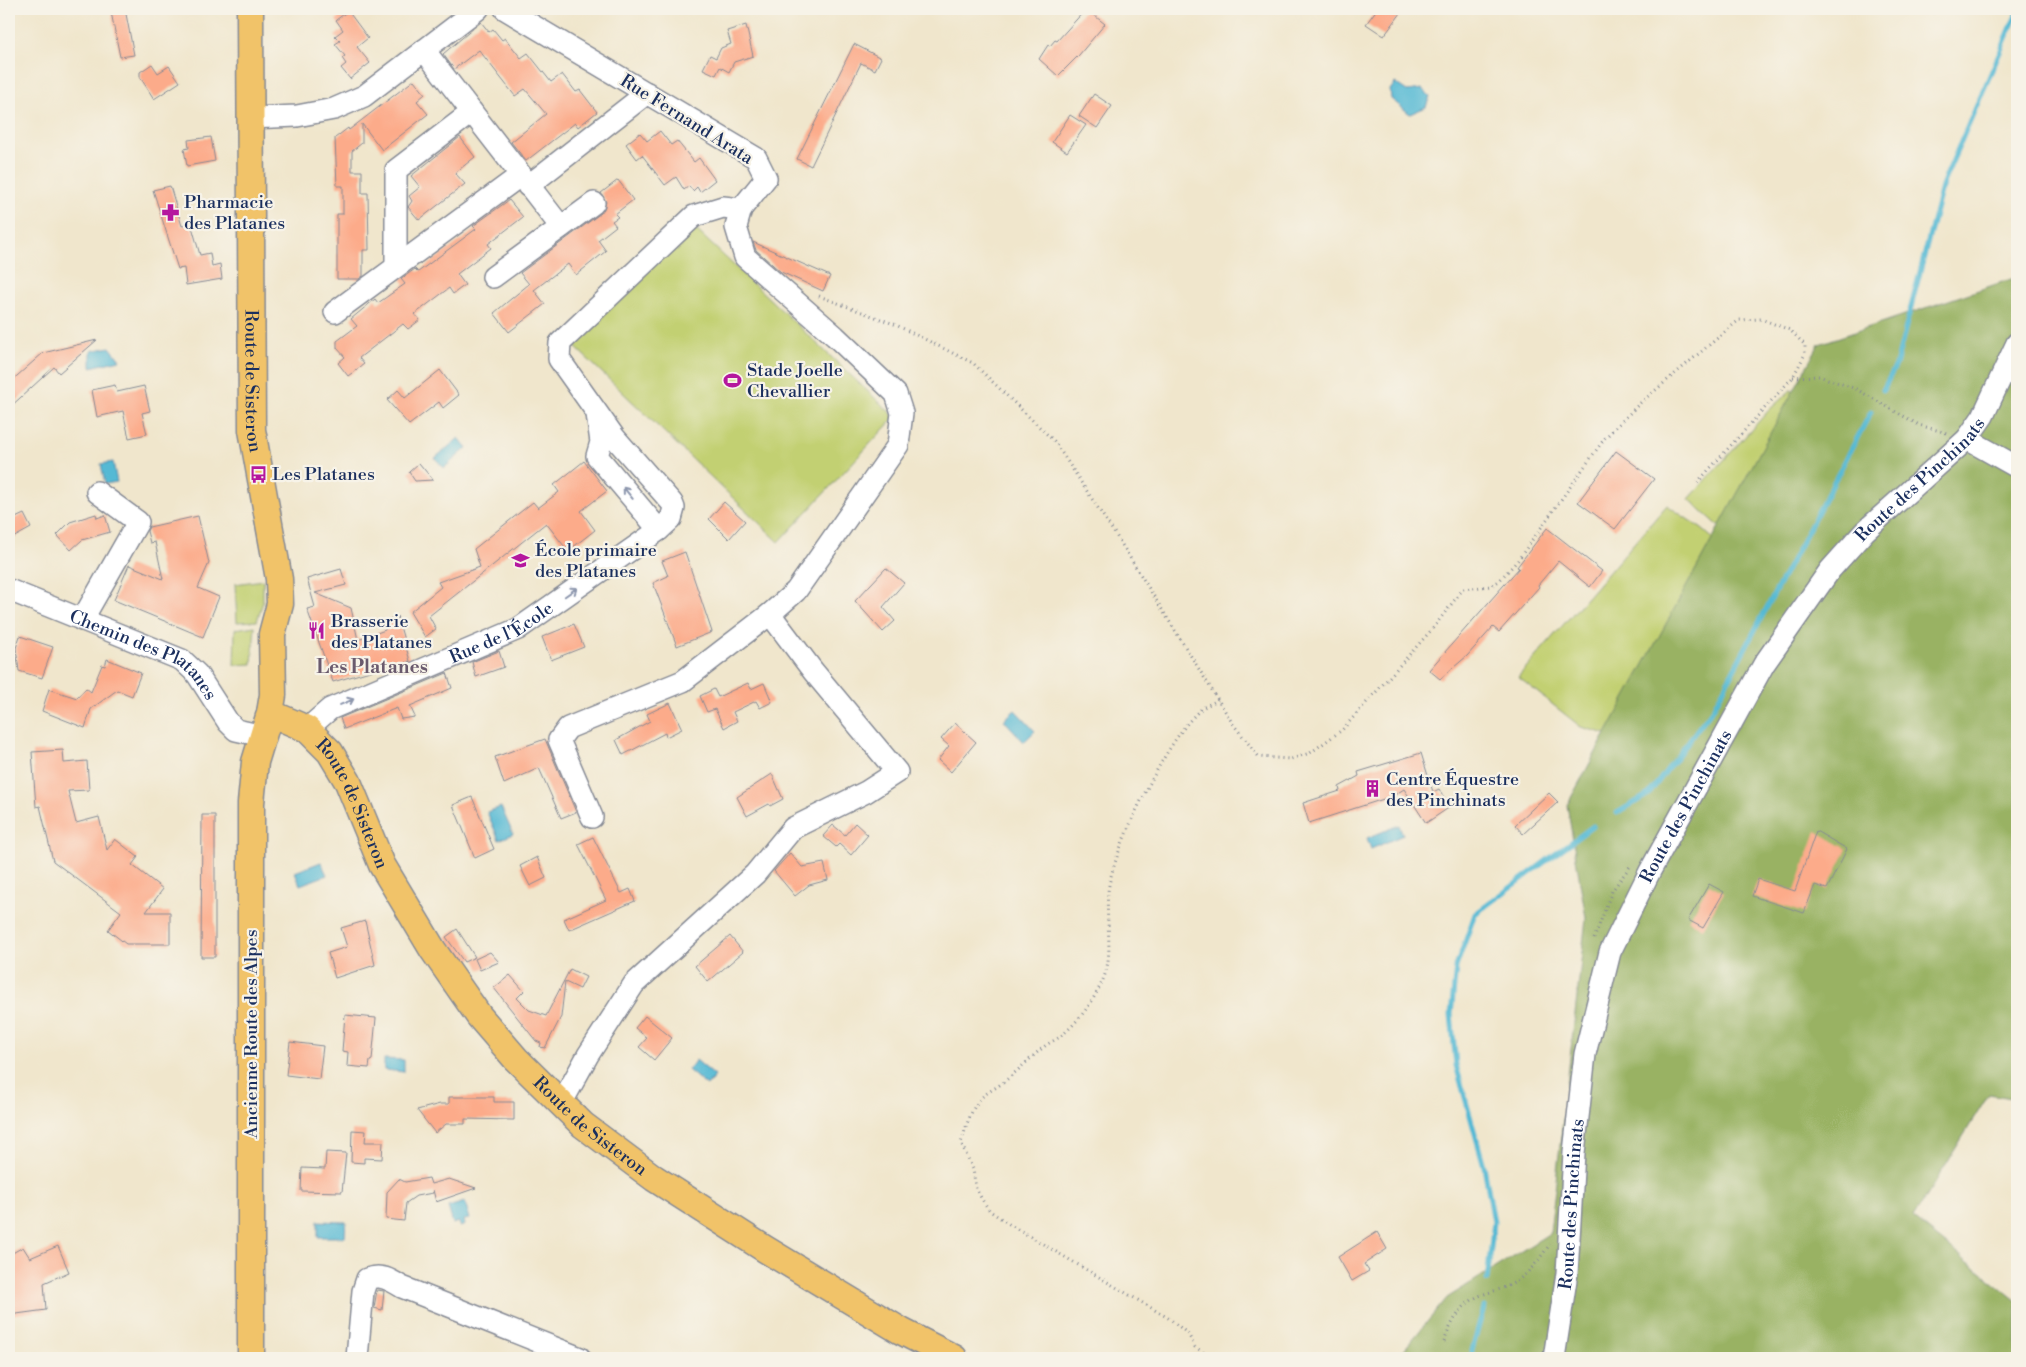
<svg xmlns="http://www.w3.org/2000/svg" width="2026" height="1367" font-family="'Libre Bodoni',serif">
	<style>
		.green { fill: #c2d072; stroke: #6e8068 }
		.forest { fill: #99b264; stroke: #5a7061 }
		.water { fill: #55b9d4; stroke: #387499 }
		.lines { fill: none; stroke-linecap: round; stroke-linejoin: round }
		.stream { stroke: #55b9d4; stroke-width: 5 }
		.building { fill: #fcab8a }
		.minor-casing { stroke: #868a95; stroke-width: 24 }
		.major-casing { stroke: #868a95; stroke-width: 29 }
		.path { stroke: #868a95; stroke-width: 3; stroke-dasharray: 1 4; stroke-linecap: butt }
		.minor { stroke: #fff; stroke-width: 21 }
		.major { stroke: #f1c369; stroke-width: 26 }
		.oneway { stroke: #8d97ae }
		.labels { text-anchor: middle; stroke-width: 4.5; stroke-linejoin: round; paint-order: stroke }
		.street-label { font-size: 18px; fill: #1b2f5e; stroke: #f7f3e8 }
		.poi-label { font-size: 18px; fill: #1b2f5e; stroke: #f7f3e8; text-anchor: start }
		.neighbourhood-label { font-size: 19px; font-weight: bold; fill: #6a5a6d; stroke: #f7f3e8 }
	</style>
	<rect width="100%" height="100%" fill="#f7f3e8"/>
	<filter id="ink" filterUnits="userSpaceOnUse"><feTurbulence type="fractalNoise" baseFrequency=".02" numOctaves="2"/><feDisplacementMap in="SourceGraphic" scale="10" xChannelSelector="R" yChannelSelector="G"/><feConvolveMatrix kernelMatrix="1 2 1 2 8 2 1 2 1" color-interpolation-filters="sRGB"/></filter>
	<filter id="wash" filterUnits="userSpaceOnUse"><feTurbulence type="fractalNoise" baseFrequency=".0096" numOctaves="4" result="noise"/><feDisplacementMap in="SourceGraphic" scale="20" xChannelSelector="R" yChannelSelector="G"/><feGaussianBlur stdDeviation="1.12" result="paint"/><feColorMatrix in="noise" values="0 0 0 0 0 0 0 0 0 0 0 0 0 0 0 0 0 1.4 0 .05"/><feComposite in="paint" operator="in"/></filter>
	<g filter="url(#wash)">
		<rect width="100%" height="100%" fill="#f0e6cc"/>
		<path class="green" d="M691,225L895,417L779,542L572,344Z
			M1791,390L1811,394L1742,547L1689,499L1769,410Z
			M1667,505L1702,529L1738,560L1624,739L1581,727L1518,677Z
			M263,580V602L257,621L237,622L235,584Z
			M255,626L252,664L234,665L235,629Z"/>
		<path class="forest" d="M2017,277V1099L1989,1094L1913,1218L2017,1301V1358H1397L1447,1298L1550,1233L1586,918L1567,805L1819,344Z"/>
		<path class="water" d="M1395,83L1407,91L1422,89L1430,96L1426,107L1410,114L1391,99L1390,90Z
			M110,347L120,360L91,367V351Z
			M459,438L467,448L444,468L435,458Z
			M113,462L117,482L105,484L101,464Z
			M1015,710L1035,731L1024,742L1004,720Z
			M501,807L513,834L499,840L487,812Z
			M1399,825L1403,835L1371,849L1367,838Z
			M321,862L327,875L300,885L295,872Z
			M384,1059L404,1060V1072L384,1070Z
			M696,1060L715,1076L707,1086L688,1070Z
			M465,1202L470,1219L464,1220L465,1225L460,1227L459,1222L453,1224L448,1207Z
			M318,1221L346,1222L345,1237H318Z"/>
		<g class="lines">
			<path class="stream" d="M1883,390L1896,365L1943,183L2017,13
				M1617,813L1649,794L1714,707L1871,412
				M1487,1280L1494,1222L1484,1166L1456,1065L1451,1014L1456,967L1475,914L1593,826
				M1470,1358L1484,1307"/>
		</g>
		<g id="blocks">
			<path class="building" d="M125,9L134,55L120,57L111,12Z
				M1086,9L1105,24L1079,55L1058,76L1039,59L1048,45L1050,46L1055,40L1057,41Z
				M1377,9H1404L1384,36L1366,24Z
				M348,11L368,38L357,47L370,63L350,79L341,68L346,64L342,58L345,56L335,44L340,41L335,36L343,30L336,20Z
				M481,22L489,32L493,29L502,40L505,38L521,58L528,53L551,82L562,74L576,92L580,90L597,112L578,127L575,123L526,161L511,142L546,114L525,89L515,96L479,50L454,69L443,54Z
				M746,25L753,56L734,62L729,72L720,67L716,75L703,69L710,55L716,58L721,48L731,44L727,31Z
				M854,44L881,58L875,70L861,63L811,166L797,159Z
				M152,64L158,73L169,66L180,82L154,99L140,77V72Z
				M414,80L425,94L417,101L428,114L382,150L362,124V143L352,151V171H362V193H368L369,250H363V276L359,279H337V214H343V186H337L335,138L348,128L349,130Z
				M1094,94L1112,106L1097,128L1079,116Z
				M1070,115L1086,125L1067,152L1052,142Z
				M660,131L671,145L677,141L694,162L699,158L715,180L700,192L697,187L693,191L689,186L684,190L676,177L665,185L642,155L637,159L626,144L640,133L647,141Z
				M211,137L215,161L187,166L184,149L189,148L188,140Z
				M460,137L475,157L455,173L465,184L419,220L408,207L412,201L409,196L420,187L411,176Z
				M618,180L633,200L615,214L618,217L612,221L616,226L598,240L606,251L576,275L568,264L534,290L545,304L509,332L494,313L529,284L520,273L601,213L606,202L601,193Z
				M170,186L182,226L191,223L200,255L210,253L212,266L220,264L222,279L186,285L184,268L178,269L153,190Z
				M509,200L523,217L488,244L491,248L457,274L465,285L453,294L449,288L428,304L415,314L420,320L408,329L403,324L359,358L364,364L348,376L338,363L345,357L337,348V341L357,326L351,319L375,299L378,303L405,284L401,279L415,269L418,272L476,229L473,226Z
				M753,242L830,276L823,291L781,272L756,250Z
				M97,340L59,373L54,367L9,408V383L43,353Z
				M440,370L459,395L443,408L439,402L409,425L387,400L398,390L405,398Z
				M115,385L117,392L144,386L150,411L142,413L147,434L129,438L123,411L97,417L92,390Z
				M1616,451L1654,479L1615,529L1578,502Z
				M584,461L607,491L581,511L595,530L568,551L546,523L429,616L436,629L425,637L410,612L441,587L438,582L480,567L474,549L533,502L538,508L559,492L554,485Z
				M419,463L433,480L415,481L409,472Z
				M724,502L745,521L729,539L709,519Z
				M24,514L31,528L9,540V521Z
				M96,514L97,518L105,515L110,532L82,540L71,550L57,535L70,522Z
				M198,516L209,563L198,588L219,597L203,637L114,600L129,565L163,579L155,542L150,543L147,531L149,527Z
				M1547,528L1602,571L1590,587L1558,561L1538,585L1539,587L1499,632L1493,627L1467,656L1440,679L1429,670L1519,568L1517,567Z
				M685,552L712,632L677,646L653,583L668,576L662,561Z
				M886,568L904,583L883,607L895,621L883,632L855,601Z
				M341,569L346,585L315,593L351,608L358,640L385,630L388,620L397,616L410,661L391,669L390,665L333,682L307,609L315,607L307,579Z
				M574,624L584,647L551,660L542,637Z
				M20,636L53,647L42,678L19,671L16,648Z
				M499,651L504,667L476,677L472,662Z
				M107,659L141,673L132,696L117,690L91,709L85,728L42,711L49,689L77,698L86,688L91,692L102,665L105,666Z
				M447,673L452,688L410,706L415,717L401,719L397,708L344,729L340,718Z
				M748,683L751,689L764,683L772,702L760,708L756,701L733,712L737,721L724,728L715,709L707,712L700,696L714,689L718,697Z
				M670,703L682,729L666,737L665,733L623,755L616,740L650,721L647,714Z
				M955,723L976,742L951,772L938,760L949,746L941,739Z
				M545,739L576,812L561,818L539,768L504,784L495,757Z
				M63,750L64,763L87,761L89,790L68,791L76,823L99,817L107,850L115,839L138,857L132,865L163,889L146,912H170V944H126L108,930L121,912L53,861L40,806L36,807L32,752Z
				M1421,753L1433,792L1439,789L1450,807L1426,823L1404,789L1393,796L1309,823L1303,803L1340,791L1339,787L1359,776L1358,772Z
				M772,774L783,799L770,806L769,804L747,816L737,797Z
				M1549,793L1558,802L1523,834L1515,825Z
				M472,797L494,849L475,858L453,805Z
				M202,815H215V957H201Z
				M855,823L868,835L851,855L839,844L836,847L823,836L833,825L845,835Z
				M1816,831L1847,849L1827,889L1815,885L1804,913L1752,896L1758,879L1795,891Z
				M593,837L621,893L630,889L635,901L569,930L564,919L606,900L578,844Z
				M790,853L802,867L824,863L828,880L809,885L795,896L774,871Z
				M537,857L546,878L530,886L520,866Z
				M1709,884L1724,892L1703,928L1688,920Z
				M365,921L375,965L335,978L328,953L347,947L341,928Z
				M457,929L475,957L464,962L446,937Z
				M730,936L743,952L708,982L695,966Z
				M490,952L499,962L480,970L475,959Z
				M570,969L586,977L580,989L565,982L561,1017L545,1048L540,1047L541,1043L536,1041L494,988L510,975L524,991L517,998L529,1010L546,1016Z
				M345,1015L376,1018L372,1060L370,1061L369,1068L347,1066L348,1052L342,1051Z
				M645,1016L672,1038L654,1060L639,1047L647,1038L635,1028Z
				M290,1042L323,1046L319,1079L286,1075Z
				M449,1097H494V1102H514V1120L465,1119V1124H446L435,1133L417,1110L440,1104H449Z
				M352,1130L366,1131L365,1142H383L382,1159L364,1158V1163L351,1162Z
				M326,1152L346,1153L342,1192L301,1191L302,1168L325,1169Z
				M429,1178L431,1184L449,1179L476,1188L436,1202L433,1190V1193L416,1196L406,1203L404,1221L386,1219L387,1192L399,1179L405,1182Z
				M1377,1232L1387,1249L1364,1264L1369,1271L1352,1281L1338,1257Z
				M58,1246L69,1272L44,1283L46,1310L9,1315V1255L23,1247L30,1258Z
				M377,1290L384,1291L382,1310L374,1308Z"/>
		</g>
	</g>
	<g filter="url(#ink)">
		<use href="#blocks" fill-opacity="0" stroke="#868a95" stroke-width="1"/>
		<g class="lines">
			<defs>
				<g id="minor">
					<path d="M424,50L561,227"/>
					<path d="M250,118L297,116L334,109L364,96L478,9"/>
					<path d="M528,186L647,93"/>
					<path d="M396,266V170L472,112"/>
					<path d="M493,277L594,203"/>
					<path d="M335,312L521,175"/>
					<path d="M597,414L601,442L597,456L659,530"/>
					<path d="M1967,439L2017,467"/>
					<path id="s1" d="M9,590L182,660L197,674L228,722L236,730L263,736"/>
					<path d="M82,620L138,522L97,492"/>
					<path id="s2" d="M307,729L330,709L518,629L659,530L671,519L674,508L672,503L615,438L559,359L560,343L694,216L723,207L741,209L766,178L756,158L505,9"/>
					<path d="M592,817L559,740L568,728L683,681L770,614"/>
					<path d="M561,1104L588,1055L634,984L755,874L793,828L866,792L897,772L813,671L770,614L796,591L898,445L902,413L896,394L835,336L745,257L736,227L741,209"/>
					<path d="M357,1358L363,1291L367,1279C381,1274 389,1279 402,1287L580,1358"/>
					<path id="s3" d="M1554,1358L1567,1273L1574,1153L1585,1054L1610,952L1650,871L1764,664L1830,570L1865,531L1967,439L1983,416L2017,343"/>
				</g>
				<g id="major">
					<path id="s4" d="M250,9L252,430L279,579L280,604L272,634L273,695L270,713L255,762L251,803V1358"/>
					<path id="s5" d="M270,713L307,729L330,752L348,782L382,865L433,950L479,1016L516,1059L583,1125L654,1178L765,1249L901,1331L954,1358"/>
				</g>
			</defs>
			<use href="#minor" class="minor-casing"/>
			<use href="#major" class="major-casing"/>
			<path class="path" d="M819,296L894,324L973,363L1054,441L1119,540L1233,724L1259,757L1291,759L1310,753L1342,730L1434,627L1463,589L1491,586L1499,581L1518,560L1605,438L1639,404L1739,320L1761,319L1790,330L1805,345V354L1793,377L1695,485
				M1793,377L1819,376L1856,389L1919,425L1947,433
				M1594,939L1612,891L1631,865
				M1444,1342C1451,1323 1460,1305 1479,1296C1491,1291 1505,1289 1515,1282C1530,1273 1540,1258 1550,1244
				M1212,1358L1195,1347L1188,1334L1170,1319L1009,1224L990,1211L983,1201L976,1189L973,1169L961,1143C966,1128 970,1110 981,1098C987,1092 998,1087 1005,1081C1019,1070 1031,1057 1045,1046C1050,1042 1056,1040 1061,1036C1078,1022 1093,1002 1102,982C1115,955 1105,922 1108,892C1112,851 1166,742 1196,714C1202,707 1210,704 1218,700"/>
			<use href="#minor" class="minor"/>
			<use href="#major" class="major"/>
		</g>
		<defs><path id="oneway-shaft" d="M-6 0H5M1.5-3L5.5 0L1.5 3" fill="none" stroke-width="1.6" stroke-linecap="round" stroke-linejoin="round" transform="scale(1.25)"/></defs>
		<g class="oneway">
			<use href="#oneway-shaft" transform="translate(628 493) rotate(-129)"/>
			<use href="#oneway-shaft" transform="translate(571 592) rotate(-35)"/>
			<use href="#oneway-shaft" transform="translate(347 702) rotate(-23)"/>
		</g>
	</g>
	<defs>
		<symbol id="pharmacy-bare" viewBox="-9 -9 18 18"><path d="M-2-6h4v4h4v4h-4v4h-4v-4h-4v-4h4Z" fill="#b5179e" stroke="#f7f3e8" stroke-width="2.5" paint-order="stroke"/></symbol>
		<symbol id="stadium-bare" viewBox="-9 -9 18 18"><path d="M0-5a6.5 5 0 1 0 0 10a6.5 5 0 1 0 0-10ZM-3.5-1.8h7v3.6h-7Z" fill="#b5179e" stroke="#f7f3e8" stroke-width="2.5" paint-order="stroke"/></symbol>
		<symbol id="bus-bare" viewBox="-9 -9 18 18"><path d="M-5-6H5V4H4V6H2V4H-2V6H-4V4H-5ZM-3.5-4V0h7V-4ZM-3.5 1.2v1.5H-2V1.2ZM2 1.2v1.5H3.5V1.2Z" fill="#b5179e" stroke="#f7f3e8" stroke-width="2.5" paint-order="stroke"/></symbol>
		<symbol id="school-bare" viewBox="-9 -9 18 18"><path d="M0-5L7-2L0 1L-7-2ZM-4 1L0 2.5L4 1V4Q0 6-4 4Z" fill="#b5179e" stroke="#f7f3e8" stroke-width="2.5" paint-order="stroke"/></symbol>
		<symbol id="restaurant-bare" viewBox="-9 -9 18 18"><path d="M-5-6h1v4h1v-4h1v4h1v-4h1v5L-1.5 .5V6h-2V.5L-5-1ZM5-6V6H3V1.5H1.5Q1.5-4 5-6Z" fill="#b5179e" stroke="#f7f3e8" stroke-width="2.5" paint-order="stroke"/></symbol>
		<symbol id="building-bare" viewBox="-9 -9 18 18"><path d="M-4-6H4V6H1V3H-1V6H-4ZM-2.5-4.3h1.7v1.8h-1.7ZM.8-4.3h1.7v1.8H.8ZM-2.5-1h1.7V.8h-1.7ZM.8-1h1.7V.8H.8Z" fill="#b5179e" stroke="#f7f3e8" stroke-width="2.5" paint-order="stroke"/></symbol>
	</defs>
	<g fill-rule="evenodd">
		<use href="#pharmacy-bare" x="158" y="200" width="25" height="25"/>
		<use href="#stadium-bare" x="720" y="368" width="25" height="25"/>
		<use href="#bus-bare" x="246" y="462" width="25" height="25"/>
		<use href="#school-bare" x="508" y="548" width="25" height="25"/>
		<use href="#restaurant-bare" x="304" y="618" width="25" height="25"/>
		<use href="#building-bare" x="1360" y="776" width="25" height="25"/>
	</g>
	<g class="labels">
		<g class="street-label">
			<text transform="translate(687 119) rotate(32)" y="6">Rue Fernand Arata</text>
			<text dy="6" stroke="none"><textPath href="#s4" startOffset="372">Route de Sisteron</textPath></text>
			<text dy="6" stroke="none"><textPath href="#s3" startOffset="980">Route des Pinchinats</textPath></text>
			<text dy="6" stroke="none"><textPath href="#s2" startOffset="218">Rue de l'École</textPath></text>
			<text dy="6" stroke="none"><textPath href="#s1" startOffset="151">Chemin des Platanes</textPath></text>
			<text dy="6" stroke="none"><textPath href="#s5" startOffset="129">Route de Sisteron</textPath></text>
			<text dy="6" stroke="none"><textPath href="#s3" startOffset="575">Route des Pinchinats</textPath></text>
			<text transform="translate(251 1034) rotate(-90)" y="6">Ancienne Route des Alpes</text>
			<text dy="6" stroke="none"><textPath href="#s5" startOffset="534">Route de Sisteron</textPath></text>
			<text dy="6" stroke="none"><textPath href="#s3" startOffset="155">Route des Pinchinats</textPath></text>
		</g>
		<g class="poi-label">
			<text x="184" y="208">Pharmacie<tspan x="184" dy="21">des Platanes</tspan></text>
			<text x="747" y="376">Stade Joelle<tspan x="747" dy="21">Chevallier</tspan></text>
			<text x="272" y="480">Les Platanes</text>
			<text x="535" y="556">École primaire<tspan x="535" dy="21">des Platanes</tspan></text>
			<text x="331" y="627">Brasserie<tspan x="331" dy="21">des Platanes</tspan></text>
			<text x="1386" y="785">Centre Équestre<tspan x="1386" dy="21">des Pinchinats</tspan></text>
		</g>
		<g class="neighbourhood-label">
			<text x="372" y="673">Les Platanes</text>
		</g>
	</g>
	<rect width="2026" height="1367" fill="none" stroke="#f7f3e8" stroke-width="30"/>
</svg>
